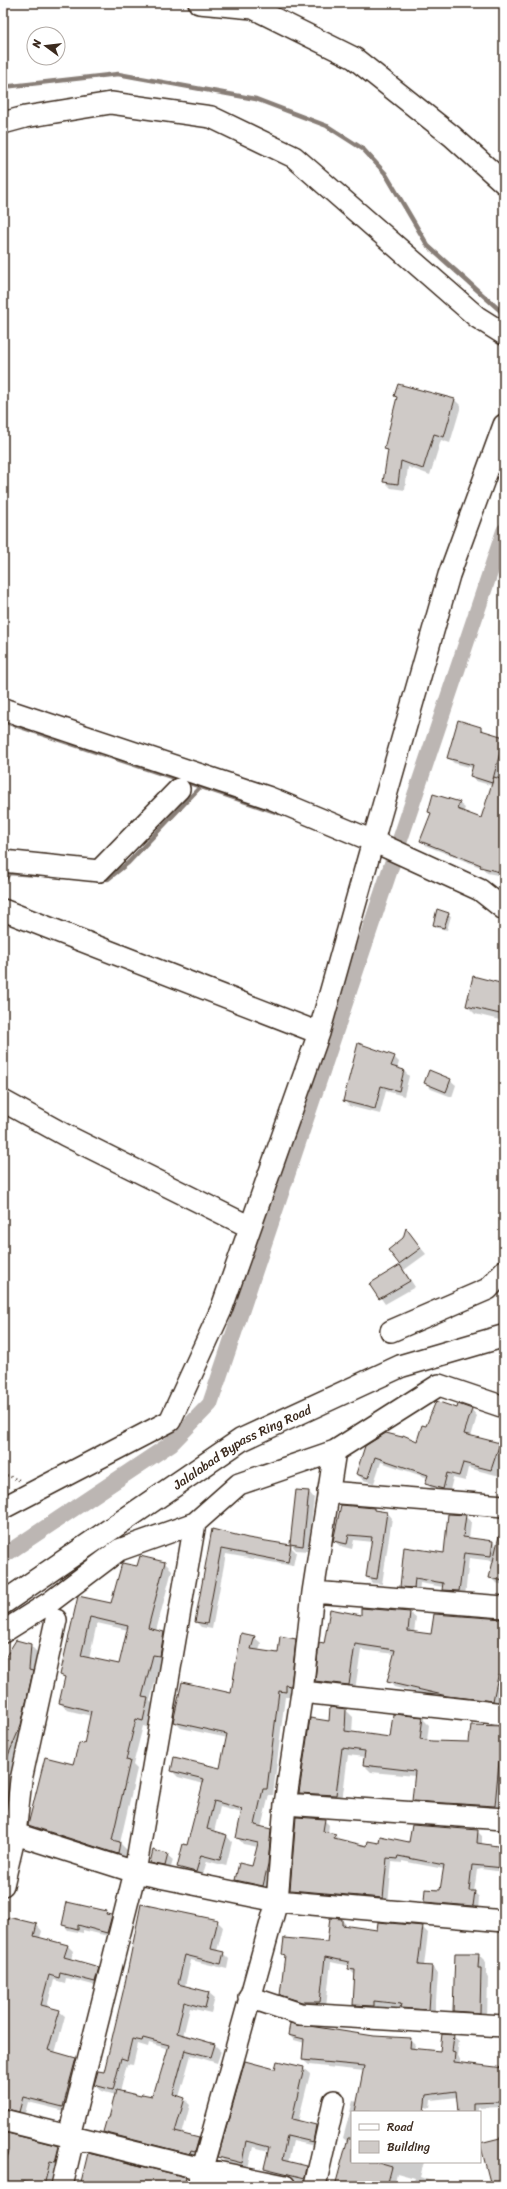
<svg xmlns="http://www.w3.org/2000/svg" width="507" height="2189" font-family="Sriracha,sans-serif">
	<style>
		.shadow { fill: #0003; fill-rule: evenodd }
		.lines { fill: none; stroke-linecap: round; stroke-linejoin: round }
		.stream { stroke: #887e77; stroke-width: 4.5 }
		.canal { stroke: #bcb6b3; stroke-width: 16 }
		.building { fill: #cfcac7; stroke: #3b2a1e; fill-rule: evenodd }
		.minor-casing { stroke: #3b2a1e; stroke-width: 24 }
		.highway-casing { stroke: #3b2a1e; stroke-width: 25 }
		.path { stroke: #3b2a1e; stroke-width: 2.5; stroke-dasharray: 1 3; stroke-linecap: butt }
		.minor { stroke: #fff; stroke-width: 21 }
		.highway { stroke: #fff; stroke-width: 22 }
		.labels { text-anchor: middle; stroke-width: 3.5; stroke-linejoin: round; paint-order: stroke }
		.street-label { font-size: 13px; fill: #3b2a1e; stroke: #fff }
	</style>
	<rect width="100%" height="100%" fill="#fff"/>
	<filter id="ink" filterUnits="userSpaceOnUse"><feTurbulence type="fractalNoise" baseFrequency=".025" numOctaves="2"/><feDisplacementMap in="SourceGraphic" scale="8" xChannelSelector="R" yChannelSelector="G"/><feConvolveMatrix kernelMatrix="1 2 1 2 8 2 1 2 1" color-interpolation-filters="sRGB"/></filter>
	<g filter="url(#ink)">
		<path class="shadow" d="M434,393L455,400L461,406L450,443L441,440L430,475L408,467L405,490L391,488L384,481L388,452L385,448L398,398L396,396L434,395Z
			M459,722L504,738V764L499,780L504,781V886L500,882L503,876L487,873L483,868L427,846L422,841L432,814L429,812L459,803L465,808L463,813L482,820L493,786L476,781L471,776L473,768L454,763L448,758Z
			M448,914L451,916L447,930L437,928L434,925Z
			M504,985V1021L475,1014L467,1006Z
			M394,1057L399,1062L397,1069L404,1071L409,1076L404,1096L386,1091L380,1114L349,1106L344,1100Z
			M450,1080L456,1085L452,1097L431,1089L426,1083Z
			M406,1230L426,1254L404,1270L415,1287L385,1304L371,1284L401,1266L399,1264Z
			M458,1409L472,1410L477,1416L471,1437L504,1445V1477L468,1468L465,1481L453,1478L449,1494L432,1489L426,1483L428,1478L381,1462L374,1483L363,1480L357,1474L366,1447L418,1442L427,1427Z
			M309,1492L314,1498L308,1551L296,1550L291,1544Z
			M342,1506L374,1509L377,1511L387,1512L392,1518L382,1584L372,1583L367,1577L372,1542L354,1540L352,1549L340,1546L334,1541Z
			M465,1516L471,1522L469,1539L493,1542L498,1548L504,1561V1585L496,1583L490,1577L494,1561L469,1558L465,1597L448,1595L443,1590V1587L420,1583L419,1593L407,1592L401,1586L445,1554Z
			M213,1530L248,1539L290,1546L296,1552L293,1566L226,1554L212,1629L201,1627L196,1622Z
			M141,1557L165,1563L172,1570L156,1631L164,1633L171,1640L167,1663L160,1661L150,1701L155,1706L150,1728L143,1726L133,1765L137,1769L120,1843L127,1850L125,1860L36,1832L29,1825L74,1765L85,1745L91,1716L67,1710L60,1703L66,1679L61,1675L79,1597L111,1605L138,1567ZM97,1623L128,1630L120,1666L89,1659Z
			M410,1613L416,1618L414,1633L432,1635L504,1620V1682L499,1706L453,1701L394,1687L389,1681L395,1654L361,1650L355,1690L322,1687L316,1681L324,1645L361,1616Z
			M254,1637L261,1643L259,1651L279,1654L295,1640L302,1646L292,1697H285L273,1795H269L261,1828L270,1830L277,1836L269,1892L242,1886L236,1880L253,1868L258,1847L243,1844L237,1837L242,1813L220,1807L214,1832L226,1835L232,1842L226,1866L207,1861L202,1877L185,1872L178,1866L188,1846L204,1784L178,1777L172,1771L221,1769L228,1738L181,1728L175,1722L232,1694Z
			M16,1642L30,1645L37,1652L27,1732L13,1765L19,1771L12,1820L3,1828V1663Z
			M346,1710L353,1717L352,1733L391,1738L422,1718L429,1725L427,1741L469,1743L504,1727V1813L420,1807L413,1800L415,1776L371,1772L364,1765L365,1757L348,1755L342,1802L307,1799L300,1793L330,1722Z
			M324,1820L329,1825L328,1833L335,1835L340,1840L368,1847L380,1844L410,1843L477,1831L482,1836V1845L504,1848V1872L481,1869L477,1870L474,1892L479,1897L478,1911L430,1907L425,1902L441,1891L444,1869L402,1861V1863L392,1862L388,1903L296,1895L291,1890Z
			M167,1855L173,1860L170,1871L157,1868L152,1863Z
			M106,1912L116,1921L112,1937L83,1930V1933L68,1930L63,1924Z
			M342,1920L348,1927L378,1932L422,1927L428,1933L424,1966L432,1967L438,1973L435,2015L407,2013L403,2009L379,2007V2012L360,2011L354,2005L355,1975L349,1969V1966L331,1962L326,2007L309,2008L287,2000L281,1994L286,1956L283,1954L327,1943Z
			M217,1921L223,1927L217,1951L223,1953L229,1959L227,1969L191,1960L185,1986L209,1993L215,1998L211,2013L190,2008L183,2036L215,2045L221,2051L217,2063L191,2055L179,2097L184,2099L190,2105L182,2135L198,2139L204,2145L196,2159L110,2138L104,2132L110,2120L116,2095L101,2091L95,2085L104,2074L125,1989ZM149,2043L169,2049L159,2083L152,2097L142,2098L120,2092L127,2064L133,2065L138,2044L148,2047Z
			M37,1925L42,1931L40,1938L67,1945L73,1951L71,1960L98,1968L104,1973L101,1987L66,1978L65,1983L54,1980L47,2007L59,2011L65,2016L55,2053L76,2059L81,2065L69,2112L28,2102L24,2117L3,2116V1947Z
			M478,1954L486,1962V1974L488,1977L487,2020L462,2018L454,2011Z
			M289,2035L410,2039L416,2045L415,2050L441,2052L453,2036L459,2041L457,2056L460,2059V2063L502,2069V2059H504V2119L503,2107L478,2108V2112H459L458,2097L431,2100L430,2108L414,2105L412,2112H352V2162H424L420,2177L445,2186H412L415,2178L397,2173L394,2186H336L348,2142L343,2138L353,2101L358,2102L364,2071L309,2065L303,2060L305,2043L294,2040Z
			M303,2068L310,2074L298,2122L316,2126L322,2132L319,2147L293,2141L288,2163L307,2167L313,2173L311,2183L272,2174L265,2168L269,2151L253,2147L248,2168L226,2163L220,2157L276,2070Z
			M3,2133L58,2147L63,2152L60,2166L55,2165L49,2186H3V2175L9,2154L3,2153Z
			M185,2178L190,2184V2186H77L79,2179Z"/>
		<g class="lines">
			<path class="stream" d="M3,87L118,74L256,99L327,126L363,149L385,173L428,246L504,314
				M3,721L279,813
				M100,878L108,879L128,863L200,787
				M3,883L9,873L39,875"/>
			<path class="canal" d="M3,1556L172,1443L210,1404L504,531"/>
		</g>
		<path class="building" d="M398,384L455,399L444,437L434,434L423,469L401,461L398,484L383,482L388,450L384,449L397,397L394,396Z
			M458,720L481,727V730L504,737L492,783L470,776L473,765L447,758Z
			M494,777L504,780V873L480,867L481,865L420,841L431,813L428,812L433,794L460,802L457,809L481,818Z
			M437,909L449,913L444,928L433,925Z
			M473,976L504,984V1015L466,1006Z
			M358,1043L395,1056L391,1066L404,1070L399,1091L381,1086L375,1109L343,1101Z
			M429,1070L451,1079L446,1092L424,1083Z
			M406,1228L421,1248L399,1264L388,1250L403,1238Z
			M400,1265L410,1281L379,1299L369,1284Z
			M436,1401L457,1408L458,1404L472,1409L464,1434L500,1443L491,1470L463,1463L459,1476L447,1473L443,1489L425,1484L428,1475L375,1457L368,1478L356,1474L365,1446L386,1433L402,1437L403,1435L417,1441L422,1425L426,1426Z
			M296,1490L309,1491L303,1546L290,1544Z
			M341,1505L374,1508V1510L387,1512L377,1579L366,1577L372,1537L349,1535L347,1544L333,1541Z
			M448,1514L466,1515L463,1537L493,1541L491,1556L464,1553L459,1591L442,1590L443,1583L415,1578L414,1588L400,1587L404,1547L444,1553Z
			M212,1529L248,1538L291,1545L288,1562L221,1549L207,1624L195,1622Z
			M499,1536H504V1581L489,1578Z
			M140,1556L165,1562L148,1628L164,1632L160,1656L153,1655L142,1697L148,1698L143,1721L136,1719L126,1760L130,1761L112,1840L120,1842L118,1854L28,1825L45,1757L73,1764L79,1743L84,1744L91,1711L59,1703L65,1677L60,1675L78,1596L111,1603L122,1563L137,1566ZM90,1617L128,1626L119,1664L81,1656Z
			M361,1608L410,1612L408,1631L431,1634L434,1614L504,1619V1678L498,1676L493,1701L447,1696L387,1682L395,1650L355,1644L349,1685L315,1681L319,1643L324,1644L330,1609L361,1615Z
			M241,1633L255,1636L251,1649L278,1653L280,1636L296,1639L291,1686L286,1685V1692L279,1691L267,1789H263L255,1825L271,1829L268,1864L263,1886L235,1880L239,1863L252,1866L258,1843L236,1838L242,1809L214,1801L207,1829L227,1835L220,1860L201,1855L196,1872L177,1867L183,1844L187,1845L204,1779L171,1771L174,1757L220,1768L227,1734L173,1722L182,1682L231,1693Z
			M16,1640L31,1644L29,1670L33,1671L21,1725L4,1765L3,1661Z
			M330,1707L346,1709L345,1731L390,1737L393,1714L423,1717L420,1739L432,1741L469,1742L471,1725L504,1726V1761H499L495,1806L412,1801L415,1771L363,1765L365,1751L342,1748L336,1795L299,1793L310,1718L329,1721Z
			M296,1817L325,1819L323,1831L336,1834L334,1838L367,1846L368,1841L379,1843L380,1836L409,1842L412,1825L478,1830L477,1843L504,1847V1868L472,1865L469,1891H475L473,1906L424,1902L425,1889L440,1890L444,1865L398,1856L397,1859L387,1858L383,1898L290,1890Z
			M153,1850L168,1854L165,1866L150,1863Z
			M67,1902L107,1911L106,1914L112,1915L107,1933L78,1925V1929L62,1925Z
			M141,1904L218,1920L211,1949L224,1952L221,1964L185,1955L178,1984L209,1992L205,2008L184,2002L177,2033L215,2044L211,2057L185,2050L173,2094L185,2098L175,2132L199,2138L195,2152L191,2151L190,2154L103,2132L107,2118H109L116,2090L141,2096L142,2094L152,2096L156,2082H158L169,2045L143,2038L142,2041L132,2039L127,2060L121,2058L113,2090L94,2085L98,2071L104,2072L124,1988Z
			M8,1917L37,1924L34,1936L68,1945L64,1957L99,1967L95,1982L60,1973L59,1978L49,1975L41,2005L60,2010L48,2050L76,2058L63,2107L23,2097L19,2112L3,2108V1937Z
			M330,1918L342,1919V1925L377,1930L378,1922L423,1926L418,1965L432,1966L429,2010L400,2008L401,2004L374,2001V2006L353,2005L355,1970L348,1969L349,1962L325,1957L320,2002H302L280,1995L285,1955L282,1954L284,1938L327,1942Z
			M455,1953H479L478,1968H481L480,2013L453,2011Z
			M290,2023L374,2036L411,2038L410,2048L440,2051L442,2034L454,2035L452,2052L455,2053L454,2062L504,2068L500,2102L473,2103V2112H458L456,2091L426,2095L424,2112H355L364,2066L302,2060L304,2039L288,2035Z
			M245,2061L275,2069L277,2061L304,2067L292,2119L316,2125L313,2142L287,2136L282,2160L307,2166L305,2178L264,2168L269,2147L246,2141L242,2163L218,2157Z
			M3,2132L59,2146L55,2162L50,2161L44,2186L23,2182L22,2186H4L6,2177L3,2174L9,2151L7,2156L3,2155Z
			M504,2137V2186H491L480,2143Z
			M348,2138H352V2162H375L392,2167L387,2186H335Z
			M88,2153L186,2177L184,2186H80Z"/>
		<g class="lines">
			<defs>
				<path id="minor" d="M199,3L253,8L354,58L452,136L504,183
					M3,123L25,117L111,103L211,117L294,157L477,317L504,334
					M3,709L270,798L373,841L449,575L504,425
					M3,861L99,871L179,789
					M3,910L319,1033
					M3,1101L65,1135L250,1227
					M391,1331L488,1289L504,1271
					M328,1492L504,1506
					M3,1508L170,1421L221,1310L319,1033L373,841L480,890L504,909
					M313,1592L504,1607
					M3,1632L49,1603L119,1550L195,1523L239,1484L335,1451L439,1385L504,1407
					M302,1692L504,1714
					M285,1804L504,1819
					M3,1830L135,1872L277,1901L504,1921
					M3,1885L15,1834L21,1780L56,1620
					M249,1997L300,2014L504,2026
					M3,2120L202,2169L285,2186
					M62,2186L72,2143L69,2136L135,1872L195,1523
					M198,2186L277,1901L285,1804L302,1692L313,1592L335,1451
					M315,2186L334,2101"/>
				<g id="highway">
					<path id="s1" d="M3,1603L241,1440L401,1366L504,1336"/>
				</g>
			</defs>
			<use href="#minor" class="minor-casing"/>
			<use href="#highway" class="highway-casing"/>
			<path class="path" d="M3,1474L19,1480"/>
			<use href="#minor" class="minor"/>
			<use href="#highway" class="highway"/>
		</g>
	</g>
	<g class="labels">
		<g class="street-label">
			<text dy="5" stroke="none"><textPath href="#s1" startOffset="286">Jalalabad Bypass Ring Road</textPath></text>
		</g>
	</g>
	<rect width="507" height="2189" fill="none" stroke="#fff" stroke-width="16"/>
	<rect x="8" y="8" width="491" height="2173" fill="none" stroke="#3b2a1e" stroke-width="1.5" filter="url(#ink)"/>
	<rect x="351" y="2111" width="130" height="52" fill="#ffffff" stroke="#b1aaa5"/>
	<rect x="359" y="2124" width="20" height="6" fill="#ffffff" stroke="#b1aaa5"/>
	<text x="387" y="2131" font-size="12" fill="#3b2a1e">Road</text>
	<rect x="359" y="2141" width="20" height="12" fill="#cfcac7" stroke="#b1aaa5"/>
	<text x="387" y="2151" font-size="12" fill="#3b2a1e">Building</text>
	<g transform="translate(46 46) rotate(285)"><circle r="19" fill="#ffffff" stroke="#b1aaa5"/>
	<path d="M0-3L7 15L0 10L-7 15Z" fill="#3b2a1e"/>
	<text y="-6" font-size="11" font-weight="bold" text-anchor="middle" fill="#3b2a1e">N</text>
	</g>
</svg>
